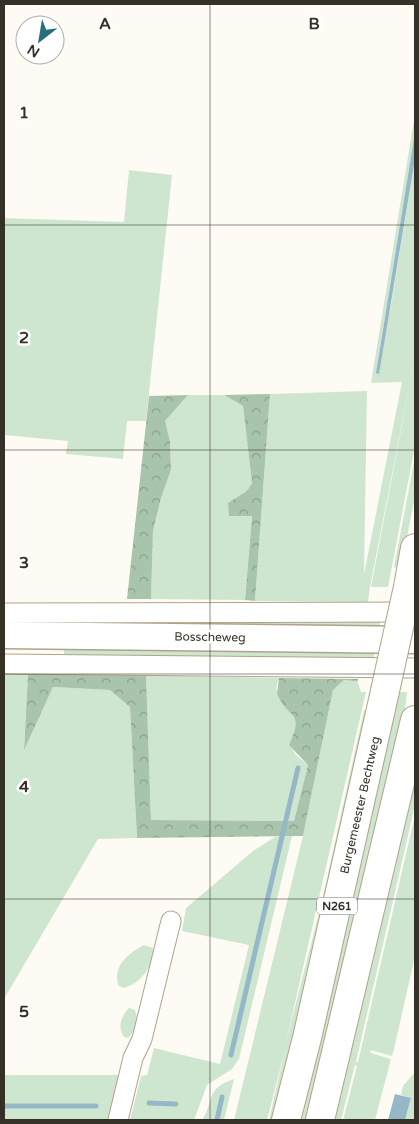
<svg xmlns="http://www.w3.org/2000/svg" width="419" height="1124" font-family="'Varela Round',sans-serif">
	<style>
		.green { fill: #cee6d0 }
		.forest { fill: url(#forest-crowns) }
		.water { fill: #94b8c7 }
		.lines { fill: none; stroke-linecap: round; stroke-linejoin: round }
		.stream { stroke: #94b8c7; stroke-width: 5 }
		.minor-casing { stroke: #b0a387; stroke-width: 21 }
		.secondary-casing { stroke: #b0a387; stroke-width: 29 }
		.primary-casing { stroke: #b0a387; stroke-width: 30 }
		.minor { stroke: #fff; stroke-width: 19 }
		.secondary { stroke: #fff; stroke-width: 26 }
		.primary { stroke: #fff; stroke-width: 28 }
		.primary-bridge-casing { stroke: #b0a387; stroke-width: 30; stroke-linecap: butt }
		.primary-bridge { stroke: #fff; stroke-width: 28 }
		.grid { fill: none; stroke: #363126; stroke-width: 1; stroke-opacity: 0.55 }
		.labels { text-anchor: middle; stroke-width: 5; stroke-linejoin: round; paint-order: stroke }
		.shield { fill: #fff; stroke: #726f67; stroke-width: 1 }
		.shield-label { font-size: 11px; font-weight: bold; fill: #363126 }
		.street-label { font-size: 12px; fill: #363126; stroke: #fff }
		.grid-label { font-size: 16px; text-anchor: middle; font-weight: bold; fill: #363126; stroke: #fff; stroke-width: 5; stroke-linejoin: round; paint-order: stroke }
	</style>
	<defs>
		<pattern id="forest-crowns" width="20" height="18" patternUnits="userSpaceOnUse" patternTransform="scale(1.25)"><rect width="20" height="18" fill="#a9c4ac"/><path d="M2 6a3 3 0 1 1 6 0M12 15a3 3 0 1 1 6 0" fill="none" stroke="#8aa08c"/></pattern>
	</defs>
	<rect width="100%" height="100%" fill="#fefbf5"/>
	<path class="green" d="M415,114V132L376,373L391,305L415,159V446L388,587H371L414,362L370,587L368,602L255,601L270,394L367,391L364,574L402,382L371,383Z
		M129,170L172,175L146,421H127L123,459L66,454L68,441L4,435V218L124,222Z
		M188,395H224L243,406L252,483L247,491L252,515L245,600L151,599L153,531L161,498L171,470L170,441L165,421Z
		M415,456V496L401,569L394,567Z
		M4,619H380V627L414,628V621L415,630L4,626Z
		M99,647L409,652V659L408,652H374V661L23,656L54,654L55,656H64V650Z
		M4,673L28,674L24,748L53,687L110,690L130,707L137,838L98,839L4,999Z
		M146,675L279,678C269,703 295,704 297,722C298,729 292,739 290,745L296,755L308,765L294,821L151,820Z
		M344,680H357L361,692H366L286,1042L322,901L364,710L372,711L277,1120H269L286,1046L267,1120H234L303,836L333,690Z
		M396,692H407L405,711L311,1120H298Z
		M415,761V805L356,1062H358L415,815V956L394,1049L392,1056L370,1050L371,1053L391,1059L375,1120H343L357,1066L355,1065L341,1120H332Z
		M292,836L239,1059L232,1069L207,1085L194,1120H130L141,1076L147,1075L154,1048L220,1064L249,945L182,931L186,908L253,851L275,837Z
		M144,945L153,948C154,967 140,984 123,988L118,985C113,965 129,953 144,945Z
		M129,1008L135,1010C139,1020 136,1030 128,1038L124,1037C117,1027 121,1016 129,1008Z
		M415,1072V1120H405L411,1098L401,1095L403,1086Z
		M4,1075H120L109,1120H4Z
		M234,1079L224,1120H202C215,1101 204,1089 234,1079Z"/>
	<path class="forest" d="M270,394L255,601L245,600L252,516H229L228,503L247,491L252,483L243,406L224,395Z
		M188,395L165,421L170,441L171,470L161,498L153,531L151,599H127L149,396Z
		M28,674L146,675L151,820L294,821L308,765L289,745C305,709 289,721 277,694L279,678L358,679V681L344,680L333,690L303,836L137,838L130,707L110,690L53,687L24,750Z"/>
	<path class="water" d="M415,132V159L379,374L376,373Z
		M395,1094L411,1098L405,1120H388Z"/>
	<g class="lines">
		<path class="stream" d="M231,1055L298,768
			M149,1103L176,1104
			M4,1106H96
			M217,1120L222,1097"/>
		<defs>
			<path id="minor" d="M4,613L414,612
				M4,664L415,668
				M118,1120L133,1058L142,1039L171,921"/>
			<path id="secondary" d="M4,635L415,640"/>
			<path id="primary" d="M408,587L415,548
				M286,1120L307,1038L385,691
				M320,1120L415,720"/>
		</defs>
		<use href="#minor" class="minor-casing"/>
		<use href="#secondary" class="secondary-casing"/>
		<use href="#primary" class="primary-casing"/>
		<use href="#minor" class="minor"/>
		<use href="#secondary" class="secondary"/>
		<use href="#primary" class="primary"/>
		<defs>
			<path id="primary-bridge" d="M385,691L408,587"/>
		</defs>
		<use href="#primary-bridge" class="primary-bridge-casing"/>
		<use href="#primary-bridge" class="primary-bridge"/>
	</g>
	<path class="grid" d="M210,4V1120M4,225H415M4,450H415M4,674H415M4,899H415"/>
	<g class="labels">
		<rect class="shield" x="317" y="897.5" width="40" height="17" rx="4"/>
		<g class="shield-label">
			<text x="337" y="910">N261</text>
		</g>
		<g class="street-label">
			<text transform="translate(210 637) rotate(1)" y="4">Bosscheweg</text>
			<text transform="translate(360 805) rotate(-77)" y="4">Burgemeester Bechtweg</text>
		</g>
	</g>
	<g class="grid-label">
		<text x="105" y="29">A</text>
		<text x="314" y="29">B</text>
		<text x="24" y="118">1</text>
		<text x="24" y="343">2</text>
		<text x="24" y="568">3</text>
		<text x="24" y="792">4</text>
		<text x="24" y="1017">5</text>
	</g>
	<rect width="419" height="1124" fill="none" stroke="#363126" stroke-width="10"/>
	<g transform="translate(40 40) rotate(211)"><circle r="24" fill="#ffffff" stroke="#afada8"/>
	<path d="M0-4L9 19L0 12L-9 19Z" fill="#286e7c"/>
	<text y="-8" font-size="14" font-weight="bold" text-anchor="middle" fill="#363126">N</text>
	</g>
</svg>
